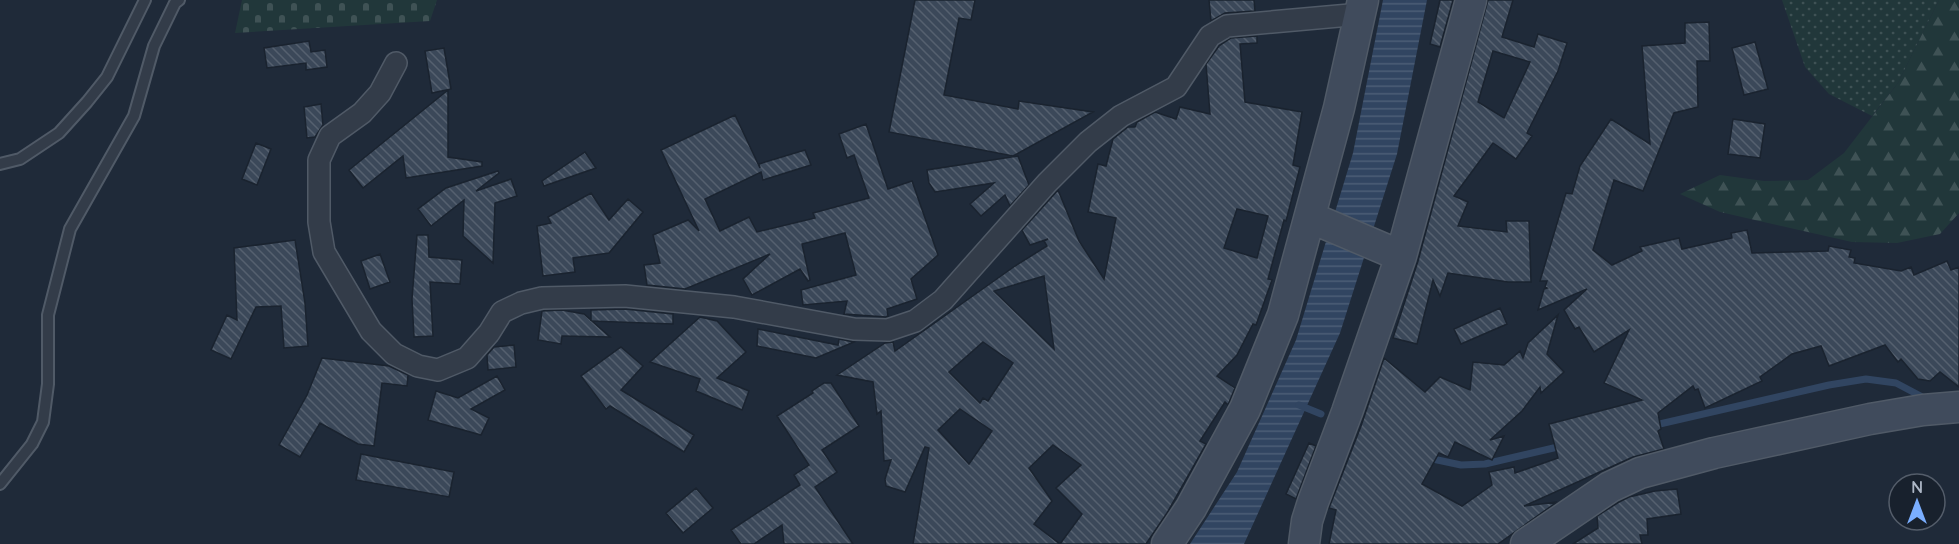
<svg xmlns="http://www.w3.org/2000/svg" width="1959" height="544" font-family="Quicksand,sans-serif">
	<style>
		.grass { fill: url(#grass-dots) }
		.forest { fill: url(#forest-firs) }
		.cemetery { fill: url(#cemetery-stones) }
		.water { fill: url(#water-rules) }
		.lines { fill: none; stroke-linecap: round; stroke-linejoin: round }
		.stream { stroke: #314561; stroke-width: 7 }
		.building { fill: url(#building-back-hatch); stroke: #1a232f; stroke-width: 1.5; fill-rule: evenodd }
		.lane-casing { stroke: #505a67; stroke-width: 14 }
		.street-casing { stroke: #505a67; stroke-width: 24 }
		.secondary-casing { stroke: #505a67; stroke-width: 33 }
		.lane { stroke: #333c49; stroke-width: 10 }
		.street { stroke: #333c49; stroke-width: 21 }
		.secondary { stroke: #404b5c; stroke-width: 30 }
	</style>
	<defs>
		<pattern id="grass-dots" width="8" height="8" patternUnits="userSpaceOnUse" patternTransform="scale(1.5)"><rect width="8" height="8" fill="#21373a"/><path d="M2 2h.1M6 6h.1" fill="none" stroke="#3f5255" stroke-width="1.8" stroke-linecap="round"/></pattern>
		<pattern id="forest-firs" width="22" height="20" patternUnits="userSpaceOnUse" patternTransform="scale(1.5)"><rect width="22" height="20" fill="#21373a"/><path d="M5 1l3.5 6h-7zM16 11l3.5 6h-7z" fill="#3f5255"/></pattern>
		<pattern id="cemetery-stones" width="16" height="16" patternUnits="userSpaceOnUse" patternTransform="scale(1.5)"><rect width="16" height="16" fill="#21373a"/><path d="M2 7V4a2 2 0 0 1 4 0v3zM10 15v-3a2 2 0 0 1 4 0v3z" fill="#3f5255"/></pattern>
		<pattern id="water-rules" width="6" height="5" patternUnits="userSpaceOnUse" patternTransform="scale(1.5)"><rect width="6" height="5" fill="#314561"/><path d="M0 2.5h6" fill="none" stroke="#4c5e76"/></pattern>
		<pattern id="building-back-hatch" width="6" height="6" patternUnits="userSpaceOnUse" patternTransform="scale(1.5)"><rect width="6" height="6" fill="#3b4859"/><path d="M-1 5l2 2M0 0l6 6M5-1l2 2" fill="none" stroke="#55606f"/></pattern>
	</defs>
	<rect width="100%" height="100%" fill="#1f2a39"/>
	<path class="grass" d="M1782,0H1939L1898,83L1872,116L1829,94L1805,67Z"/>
	<path class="forest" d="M1939,0H1959V213L1940,234L1897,243L1852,242L1720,212L1680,194L1720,175L1764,181L1808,180L1844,153L1898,83Z"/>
	<path class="cemetery" d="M242,0H437L430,21L235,33Z"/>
	<path class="water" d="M1383,0H1427L1397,154L1340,333L1244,544H1190L1237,472L1296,340L1353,153Z"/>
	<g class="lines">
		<path class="stream" d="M1299,405L1321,414
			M1651,426L1829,385L1866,379L1896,383L1928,400
			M1428,458L1461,465L1485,464L1562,446"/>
	</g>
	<path class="building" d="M915,0H975L971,20L959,18L944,95L1018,109L1019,101L1093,112L1013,156L889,132Z
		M1209,0H1254L1255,11L1225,13L1211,21Z
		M1440,0H1453L1440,47L1430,44Z
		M1488,0H1513L1502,37L1534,47L1538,34L1567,43L1558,71L1527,133L1532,136L1516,159L1493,143L1454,196L1468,202L1458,226L1507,232L1506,221H1529L1531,282H1508L1448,273L1440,296L1433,280L1417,344L1393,338L1418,261ZM1493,51L1530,62L1504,118L1478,102Z
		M1709,22L1710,61H1697L1698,107L1674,113L1643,191L1614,180L1593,250L1612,265L1642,251L1640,247L1679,238L1682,249L1732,238L1731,233L1747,230L1752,253L1828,251L1829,246L1851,250L1849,257L1855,258L1854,263L1901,271L1911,267L1914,275L1947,261L1951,270L1959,267V387L1940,372L1930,381L1918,379L1901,359L1898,362L1885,345L1829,366L1821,346L1792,354L1760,377L1762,381L1705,408L1698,389L1695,390L1693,386L1658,413L1661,429L1658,431L1664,449L1633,457L1524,506L1557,502L1498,544H1329L1336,510L1329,508L1361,426L1384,358L1425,392L1440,377L1470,390L1473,362L1504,365L1520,351L1523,358L1528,343L1558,315L1547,354L1564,372L1541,393L1540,387L1522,411L1490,440L1504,436L1492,460L1455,442L1448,457L1439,453L1422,484L1462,506L1492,485L1489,472L1514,467L1515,473L1558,458L1549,424L1642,400L1604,383L1629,330L1594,352L1579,327L1575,329L1564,310L1587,289L1538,310L1544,289L1547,288L1545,287L1547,281H1540L1566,193L1572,194L1580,166L1611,119L1650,144L1642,46L1685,43V23Z
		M1257,36V43L1240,44L1245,102L1302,112L1293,165L1300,167L1286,221L1284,220L1268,279L1272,280L1256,325L1253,324L1237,355L1217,376L1235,388L1228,405L1225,402L1200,441L1206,444L1167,513L1146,544H1060L1082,514L1056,488L1081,465L1053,445L1029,468L1052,501L1034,524L1060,544H913L929,448L925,447L905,492L886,486L885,479L891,460L884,461L881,411L877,414L873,382L837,375L885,343L893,342L895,351L1015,266L1047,246L1044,241L1048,239L1030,245L1022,230L1058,190L1079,241L1104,279L1116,218L1088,212L1098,164L1106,166L1113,139L1128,127H1135L1137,122L1155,112L1176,119L1180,107L1210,114L1206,64L1219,46L1231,38ZM1237,209L1268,216L1257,258L1224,248ZM1044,276L1054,349L994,291ZM983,342L1013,363L988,401L983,398L980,403L949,372ZM960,409L992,431L969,464L938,430Z
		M309,41L311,52L325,50L327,67L306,70V63L267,68L264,48Z
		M1755,42L1768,89L1744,95L1732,48Z
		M444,48L451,89L432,93L425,51Z
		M448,90V157L482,162V166L406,178L403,156L363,188L349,170Z
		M321,104L323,125L315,137L307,138L304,107Z
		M735,115L760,168L759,164L805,150L811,165L763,180L761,172L705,199L720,231L749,217L757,232L815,218L813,213L869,198L854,155L847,158L839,134L866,124L888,189L912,181L938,255L911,279L917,299L887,309L888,316L886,317L844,314L847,301L803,305L801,290L856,275L845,233L802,244L810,280L808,281L800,269L752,295L743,279L770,254L685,289L647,285L644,265L660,263L653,235L688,220L699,231L661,150Z
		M1733,119L1765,124L1760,158L1728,154Z
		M256,143L271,149L257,185L242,179Z
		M585,152L596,168L544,186L542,181Z
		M1018,156L1029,185L1010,206L1005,195L981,216L970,204L994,183L935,192L929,183L927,170Z
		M498,171L499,173L476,191L511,179L517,196L495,203L493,263L463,236L464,200L431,226L418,209L446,188Z
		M591,193L609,220L628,199L643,212L609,253L573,258L575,272L543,276L537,226L551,223L548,217Z
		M417,235H428L429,257L462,260L460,284L430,282L433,336L414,337L412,299Z
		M295,240L305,303L308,346L284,348L281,306L256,307L231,359L211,350L227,315L237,320L234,248Z
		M380,254L390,282L370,289L361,261Z
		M1500,308L1507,324L1461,344L1454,329Z
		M625,309L673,314V324L592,321L610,337L562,336L561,344L538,340L542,311L562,310L584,314L591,320V310Z
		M700,317L717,321L746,352L717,378L749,391L742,410L696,391L700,379L650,362Z
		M758,329L838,345L839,339L854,342L816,358L757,346Z
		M514,345L516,367L488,370L487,355L494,347Z
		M621,347L643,366L621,390L694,435L684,452L610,406L606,409L581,376Z
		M322,358L389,366L408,375L407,386L382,383L374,446L358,444L320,423L300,457L279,445L307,395Z
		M497,376L505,390L471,409L489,418L481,435L428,420L436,391L458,398Z
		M824,383H831L859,426L822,450L837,472L815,487L853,544H784L782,525L754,544H741L731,530L800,485L794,475L809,465L777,416L813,393L812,391Z
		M1309,443L1316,446L1296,499L1286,494Z
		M361,454L454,472L449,497L356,480Z
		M696,488L713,508L683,533L666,513Z
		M1677,489L1681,514L1647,519L1648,535H1640L1642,544H1573L1598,528L1597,516L1619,502L1629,497L1655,491Z"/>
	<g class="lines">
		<defs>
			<path id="lane" d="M0,164L20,159L59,133L87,102L107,77L145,0
				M0,484L32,444L43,422L48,384V315L70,229L134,116L154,46L175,3L179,0"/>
			<path id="street" d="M396,63L380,93L362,113L330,136L319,160V222L324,252L371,331L394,354L418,366L438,370L467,358L489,333L502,312L521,303L542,298L625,296L734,307L854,329L888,330L915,321L943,300L1047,183L1088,142L1121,116L1176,87L1210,36L1227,26L1361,14"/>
			<path id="secondary" d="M1310,220L1321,222L1401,256
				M1167,544L1191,508L1245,409L1283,315L1339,108L1363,0
				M1304,544L1307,521L1313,502L1347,412L1401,256L1471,0
				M1526,544L1610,487L1640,473L1714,453L1870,419L1923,410L1959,407"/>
		</defs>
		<use href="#lane" class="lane-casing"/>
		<use href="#street" class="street-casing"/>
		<use href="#secondary" class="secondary-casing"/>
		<use href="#lane" class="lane"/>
		<use href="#street" class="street"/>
		<use href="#secondary" class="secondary"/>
	</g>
	<g transform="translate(1917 502)"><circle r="28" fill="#18212d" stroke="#545d6a" stroke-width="1.5"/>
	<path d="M0-4.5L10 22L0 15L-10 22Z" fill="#7aaefe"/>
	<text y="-9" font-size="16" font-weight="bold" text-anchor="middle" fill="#adb7c6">N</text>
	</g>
</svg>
